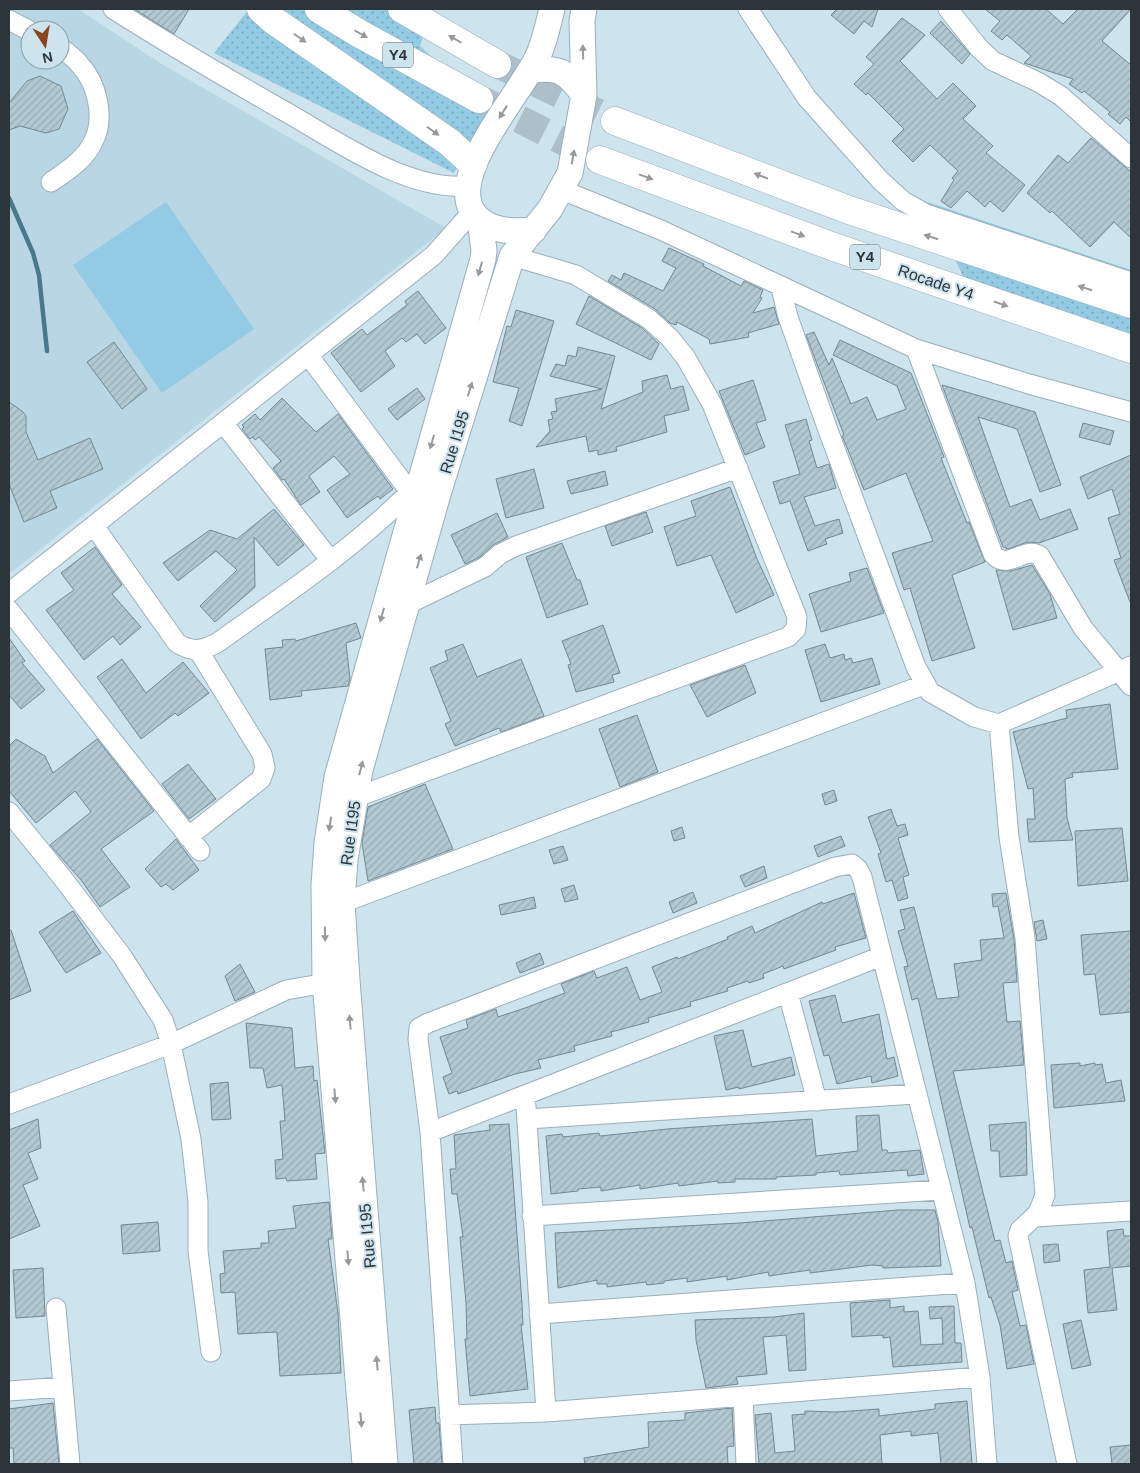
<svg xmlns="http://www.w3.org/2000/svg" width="1140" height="1473" font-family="Arial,sans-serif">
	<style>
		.built { fill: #b8d6e4; fill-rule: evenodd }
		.grass { fill: url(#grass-dots) }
		.pitch { fill: #93cbe4 }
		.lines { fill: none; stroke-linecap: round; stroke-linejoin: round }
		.stream { stroke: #4a788b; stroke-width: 4.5 }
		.building { fill: url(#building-hatch); stroke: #738891 }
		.highway-tunnel { stroke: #adc0ca; stroke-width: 28; stroke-dasharray: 28 14; stroke-linecap: butt }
		.minor-casing { stroke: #9aafb9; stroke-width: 21 }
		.major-casing { stroke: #9aafb9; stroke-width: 27 }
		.highway-casing { stroke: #9aafb9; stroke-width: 29 }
		.minor { stroke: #fff; stroke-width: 19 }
		.major { stroke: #fff; stroke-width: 25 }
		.highway { stroke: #fff; stroke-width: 28 }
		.oneway { fill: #969a9c }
		.labels { text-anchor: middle; stroke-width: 4; stroke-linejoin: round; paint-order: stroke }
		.shield { fill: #cde3ee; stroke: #5c696f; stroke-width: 1 }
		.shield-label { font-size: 15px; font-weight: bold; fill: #2c3539 }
		.street-label { font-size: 16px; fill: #2c3539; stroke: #cde3ee }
	</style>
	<defs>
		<pattern id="grass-dots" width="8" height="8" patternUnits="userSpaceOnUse" patternTransform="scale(1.25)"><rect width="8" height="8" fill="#93cbe4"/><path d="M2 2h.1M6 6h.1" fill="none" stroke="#78a6ba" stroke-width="1.8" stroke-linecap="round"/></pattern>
		<pattern id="building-hatch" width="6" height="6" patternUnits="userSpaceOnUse" patternTransform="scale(1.25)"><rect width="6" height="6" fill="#b2c8d2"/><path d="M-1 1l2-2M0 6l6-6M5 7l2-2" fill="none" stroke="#99acb5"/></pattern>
	</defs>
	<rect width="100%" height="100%" fill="#cde3ee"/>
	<path class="built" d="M9,9H78L160,63L446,228L9,574ZM30,30H60V60H30Z"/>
	<path class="grass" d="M249,9H432L420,46L489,109L454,173L214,53Z
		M927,202L1131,270V344L965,280Z"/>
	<path class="pitch" d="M166,202L254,329L162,393L73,265Z"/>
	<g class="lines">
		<path class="stream" d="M9,198L33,253L39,275L47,351"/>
	</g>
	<path class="building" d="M134,9H189L174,34Z
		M837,9H878L872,27L864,21L854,34L831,15Z
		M985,9H1046L1063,24L1078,9H1131L1102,41L1131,65V122L1126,117L1120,124L1108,114L1110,112L1084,91L1082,93L1069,84L1073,79L1024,63L1031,56L1007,35L1002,40L991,31L1000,21Z
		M902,18L925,35L900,61L937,99L953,83L976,106L963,119L993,146L986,153L1025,185L1003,212L990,201L985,207L967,191L951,208L941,201L954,180L952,178L958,171L930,145L913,162L892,141L904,129L868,93L866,95L854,84L874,64L866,57Z
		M941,21L970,54L962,64L930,33Z
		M40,76L61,86L68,109L59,129L46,133L20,126L9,130V103L27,81Z
		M1091,138L1131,172V238L1114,222L1090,247L1052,211L1050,213L1027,193L1058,155L1068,163Z
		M669,248L704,264L703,266L741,286L744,281L763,290L760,297L762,298L753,313L774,307L779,324L748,333L749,337L710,344L709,339L677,322L676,325L670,323L655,309L608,281L612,275L621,280L624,273L663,291L676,268L662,261Z
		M418,291L446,328L425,344L417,334L406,342L402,338L385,351L395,366L361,392L331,353L362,329L367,335L407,305L405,301Z
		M589,296L642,328L659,344L651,360L576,324Z
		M516,310L554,321L522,426L509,421L519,388L493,382L507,326L511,327Z
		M814,332L829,365L832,358L851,404L867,397L877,420L906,409L897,386L833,355L840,340L911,373L944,457L941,458L967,523L969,522L985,562L952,575L975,648L932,661L910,588L904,590L892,553L933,541L906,473L864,490L846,445L842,436L844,435L806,335Z
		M114,342L147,389L122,409L87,362Z
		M578,347L615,356L601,409L643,392L642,381L667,375L671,389L683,386L689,410L664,416L667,432L616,447L617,451L598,455V450L589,452L586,436L536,447L550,431L548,420L553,419L551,412L557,411L555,399L602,389L550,376L556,364L565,366L568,355L576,357Z
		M753,380L766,420L756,423L765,447L745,455L719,391Z
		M942,385L1035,412L1061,485L1040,492L1017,429L978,417L1010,507L1031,499L1040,520L1070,509L1078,529L1039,543L1028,542L1008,549L1003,547Z
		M417,388L425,399L397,420L388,409Z
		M282,398L316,432L338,414L393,489L380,499L378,496L347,518L327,490L350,474L334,456L309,476L320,492L301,505L284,479L282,480L273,468L281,461L259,437L255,440L253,437L250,439L242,429L244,427L242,425L255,414L260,420Z
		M9,402L22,411L26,416V432L38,460L90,438L103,469L50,491L57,508L24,522L9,484Z
		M806,419L812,440L809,441L817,468L829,464L836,488L804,497L815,526L839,519L843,533L825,539L827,544L808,551L790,501L780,504L773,482L800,474L785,425Z
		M1083,423L1114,431L1110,445L1079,437Z
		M1131,455V602H1130L1114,560L1121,558L1108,518L1120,514L1112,489L1088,499L1080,477Z
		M534,469L544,508L506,518L496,479Z
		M605,471L608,485L571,494L567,481Z
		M730,487L757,559L774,595L736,613L711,555L677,566L664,527L696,516L691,501Z
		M274,509L304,545L278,566L254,537L255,587L215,622L200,606L237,570L216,551L178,581L163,563L210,530L237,539Z
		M646,512L653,532L612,546L605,526Z
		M497,513L508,537L493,545L480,557L465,564L451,535Z
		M562,543L577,580H580L588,604L547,618L526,557Z
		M95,547L122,585L112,594L141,627L120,645L113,636L84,660L46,610L74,590L61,573Z
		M1032,565L1050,594L1057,618L1013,630L996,570L1011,571Z
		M867,568L884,613L821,632L809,594L851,581L849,573Z
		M356,623L361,638L346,643L350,679L348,686L301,691L302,696L270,700L265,649L283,647L282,640L295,639L296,641Z
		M603,625L620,673L612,675L614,682L576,692L568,665L571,664L562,641Z
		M9,638L25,661L22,663L45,690L21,709L9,695Z
		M463,644L477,677L521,659L544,716L501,732L499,728L455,746L445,724L451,721L430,668L448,660L445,651Z
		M825,644L830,658L844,654L845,660L851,658L853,663L872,658L880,684L821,702L805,650Z
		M122,659L146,693L183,662L209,693L178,716L175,713L141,739L97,677Z
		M745,665L756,693L707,717L690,685Z
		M1110,704L1118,769L1072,773L1073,777L1065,779L1067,818L1073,840L1029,842L1027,819H1035L1033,788L1028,789L1013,732L1067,718L1066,710Z
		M637,715L658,772L620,787L599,729Z
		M16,739L45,756L53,773L97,739L154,811L101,849L130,887L100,907L81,880L50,845L91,812L75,791L36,823L9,791V746Z
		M188,764L216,799L189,819L162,784Z
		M425,784L453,849L368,881L362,843L368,807Z
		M834,790L837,801L825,805L822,794Z
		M891,809L897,826L905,824L908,835L898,838L909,875L903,877L908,898L898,901L892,880L886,882L878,854L881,853L868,817Z
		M682,827L685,838L674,841L671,831Z
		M1122,828L1128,881L1078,886L1075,831Z
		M841,836L845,846L818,857L814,846Z
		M176,839L199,870L173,890L166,884L161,887L145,869Z
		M563,846L568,860L554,864L549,850Z
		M764,866L767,878L745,887L740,876Z
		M574,885L578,899L565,902L561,889Z
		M693,892L697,903L673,913L669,902Z
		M854,893L866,938L835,947L836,950L784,969L783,966L763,974L764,978L749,983L748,981L727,988L728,991L690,1002L691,1006L648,1018L649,1022L611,1032L612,1036L574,1046L575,1051L538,1060L541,1068L515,1074L458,1094L457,1091L449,1094L443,1077L452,1073L440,1037L468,1028L466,1020L496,1009L498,1017L525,1008L565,993L561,984L594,971L597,978L627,967L640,1000L662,992L652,967L677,957L678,959L728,939L727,937L752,926L755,933L822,902L823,904Z
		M1006,893L1014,939L1017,982L1003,983L1007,1022L1020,1021L1024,1065L953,1071L995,1241L1000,1240L1006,1263L1012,1261L1018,1290L1012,1292L1020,1326L1026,1325L1034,1364L1007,1369L1000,1325L991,1297L989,1298L972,1227L970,1228L918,998L912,1000L904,967L908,966L898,931L905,929L900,910L914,907L937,999L959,997L954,964L982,960L980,940L1004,938L998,906L993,907L992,894Z
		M534,897L536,908L501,915L499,905Z
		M73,911L101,953L66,973L39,932Z
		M1043,920L1047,939L1037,941L1034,922Z
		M9,930H11L31,991L9,1000Z
		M1131,931V1012L1100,1015L1095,974L1084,975L1081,935Z
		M540,953L544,964L520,973L516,963Z
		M240,964L255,992L235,1001L225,976Z
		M835,995L842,1023L879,1014L887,1059L894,1057L898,1076L872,1083L871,1076L837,1084L829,1055L824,1056L809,1001Z
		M246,1023L292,1028L295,1068L313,1066L314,1081L317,1080L325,1153L315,1154L317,1179L287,1181L286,1178L276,1179L275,1160L283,1159L280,1121H285L282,1085L267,1088L263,1068H250Z
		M743,1030L752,1067L791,1057L795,1075L739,1089V1087L726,1090L714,1036Z
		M1080,1063V1066L1095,1063V1065L1102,1064L1106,1083L1121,1080L1125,1101L1054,1108L1051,1065Z
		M228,1082L231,1119L212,1120L210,1084Z
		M879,1115L882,1150H887L888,1153L920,1150L924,1174L908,1176L907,1170L840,1175L839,1171L816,1173V1175L776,1177V1179H735V1182L718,1183V1181L679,1186L678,1183L640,1189V1185L601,1191V1187L578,1189V1191L551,1194L546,1136L562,1134L563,1137L599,1133L600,1136L667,1129L812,1119L816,1156L858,1151L856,1116Z
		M38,1119L41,1148L28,1153L38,1179L23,1185L40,1226L9,1239V1130Z
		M1026,1122L1027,1175L1000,1177L999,1151H991L989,1125Z
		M509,1124L522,1304L523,1325H521L528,1389L470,1396L465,1339H467L466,1303L460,1237H463L457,1194H452L450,1169H456L454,1135L490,1130L489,1125Z
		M329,1202L332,1239H328L338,1313L341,1373L280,1376L277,1332L238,1334L235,1292L221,1293L220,1274L225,1273L223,1251L261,1248V1243H269L268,1231L296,1228L293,1206Z
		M898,1210H935L938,1222L941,1266L883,1268V1266L872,1265L810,1273V1270L769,1276L768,1272L727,1280V1276L687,1282V1278L664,1281V1283L647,1285L646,1282L607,1287V1284H597V1280L558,1288L555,1233L740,1223Z
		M158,1222L160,1251L123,1254L121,1225Z
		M1123,1229L1124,1236H1131V1266L1112,1268L1117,1310L1088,1313L1084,1270L1110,1267L1107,1231Z
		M1058,1244L1060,1261L1044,1263L1043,1245Z
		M43,1268L45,1316L16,1318L13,1270Z
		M890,1300V1308L904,1306V1312L918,1311L921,1345L943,1344L942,1318L930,1319L929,1307L954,1306L955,1343H961L962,1362L893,1367L890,1337L883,1338V1335L852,1337L850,1303Z
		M804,1313L806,1370L789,1371L786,1335L763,1337L767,1374L736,1377L738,1384L706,1388L696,1340L695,1320L775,1317Z
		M1081,1320L1091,1365L1072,1369L1063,1324Z
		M967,1401L972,1464H941L938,1433L911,1436V1431L880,1435L882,1464H759L755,1415L771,1413L775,1453L795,1451L792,1415L805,1414V1411L836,1412L879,1409V1416L935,1409V1404Z
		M53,1403L59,1464H14L13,1448H9V1409Z
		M435,1407L436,1423H439L442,1464H414L409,1410Z
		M732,1408L734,1446L727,1447L728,1464H585L584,1458L649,1447L648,1422L685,1420V1413Z
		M1131,1445V1464H1112L1110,1447Z"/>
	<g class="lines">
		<path class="highway-tunnel" d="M497,64L615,121
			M482,100L596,158"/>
		<defs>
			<path id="minor" d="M113,9C170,45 228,79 286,112C337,141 407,191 467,186
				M748,9L807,98L880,180L903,201L926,214L1131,282
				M948,9L979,48L993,61L1038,82L1061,96L1131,158
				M9,20L30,31
				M51,182C67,171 86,159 94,140C105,117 97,83 80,65C75,58 67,53 60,47
				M562,190L661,230L916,349L1029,384L1131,412
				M781,288L788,317L828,430L916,667L930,692L974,717L999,724L1131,666
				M916,349L993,554C1007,572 1025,545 1040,556L1083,628L1131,686
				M308,355L410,492
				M224,424L331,561
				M94,526L177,643C191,652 202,651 217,643C284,595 352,550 410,492L424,493
				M9,593L434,255L472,212
				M406,605L485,567L500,554L516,546L738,468
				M9,610L200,851
				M999,724L1009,837L1025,938L1045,1195L1038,1213L1020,1230L1018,1236L1067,1464
				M354,798L788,637L796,629L797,617L712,404L686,358L670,338L649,319L576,275L512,256
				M9,812L61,876L122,956L163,1020L171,1044L191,1139L198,1202V1251L211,1352
				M188,837L261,779L265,768L262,754L198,650
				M342,903L926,684
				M788,993L817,1101
				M9,1104L171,1044L286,990L338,981
				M526,1106L546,1412
				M527,1119L916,1094
				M430,1132L882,956
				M532,1216L941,1190
				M1035,1217L1131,1211
				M56,1308L70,1464
				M539,1314L965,1283
				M9,1391L63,1387
				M743,1396L746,1464
				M449,1415L546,1412L980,1377
				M453,1464L430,1132L418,1039L419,1028L428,1023L835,867L852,864L858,869L862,877L965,1283L980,1377L987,1464"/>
			<path id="major" d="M530,71C559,66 566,71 584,95
				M534,230C514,232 491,232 477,217C440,181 523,91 538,56C545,41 548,24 552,9
				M365,1464L325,982L324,885L327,843L337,777L483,259L484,250L480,221
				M385,1464L347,980L342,903L345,860L360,770L438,494L512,256L550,209L570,173L584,95L582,21L584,9"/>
			<path id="highway" d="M261,9L273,20L449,142L473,164
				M319,9L360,34L479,99
				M402,9L497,64
				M615,121L849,210L1131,304
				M600,160L834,247L1131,349"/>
		</defs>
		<use href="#minor" class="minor-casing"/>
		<use href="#major" class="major-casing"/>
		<use href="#highway" class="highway-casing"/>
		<use href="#minor" class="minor"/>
		<use href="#major" class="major"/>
		<use href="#highway" class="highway"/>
	</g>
	<defs><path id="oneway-solid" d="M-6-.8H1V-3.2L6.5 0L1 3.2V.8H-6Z" transform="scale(1.25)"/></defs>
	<g class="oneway">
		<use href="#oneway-solid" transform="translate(361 34) rotate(30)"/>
		<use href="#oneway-solid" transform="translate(300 38) rotate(35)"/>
		<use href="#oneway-solid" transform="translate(455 39) rotate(-150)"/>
		<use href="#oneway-solid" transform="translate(583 52) rotate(-92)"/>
		<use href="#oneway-solid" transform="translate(503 112) rotate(122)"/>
		<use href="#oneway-solid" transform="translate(433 131) rotate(35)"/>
		<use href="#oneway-solid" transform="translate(573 157) rotate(-80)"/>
		<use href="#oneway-solid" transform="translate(761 176) rotate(-159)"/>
		<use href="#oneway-solid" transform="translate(646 177) rotate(20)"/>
		<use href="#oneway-solid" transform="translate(798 234) rotate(20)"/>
		<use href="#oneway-solid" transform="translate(931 237) rotate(-162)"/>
		<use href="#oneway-solid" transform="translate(480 269) rotate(106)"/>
		<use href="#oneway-solid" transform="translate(1085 288) rotate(-162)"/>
		<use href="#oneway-solid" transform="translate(1001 304) rotate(19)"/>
		<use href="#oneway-solid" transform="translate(470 389) rotate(-73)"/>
		<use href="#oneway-solid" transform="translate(432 442) rotate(106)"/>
		<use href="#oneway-solid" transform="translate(419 561) rotate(-74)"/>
		<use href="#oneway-solid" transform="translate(382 615) rotate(106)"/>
		<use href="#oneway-solid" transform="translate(361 768) rotate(-76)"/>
		<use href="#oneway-solid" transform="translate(330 824) rotate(99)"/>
		<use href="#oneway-solid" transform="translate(325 934) rotate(89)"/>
		<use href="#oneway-solid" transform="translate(350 1022) rotate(-95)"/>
		<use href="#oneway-solid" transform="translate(335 1096) rotate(85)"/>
		<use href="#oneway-solid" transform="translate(363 1184) rotate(-95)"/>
		<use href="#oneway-solid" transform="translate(348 1258) rotate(85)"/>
		<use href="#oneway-solid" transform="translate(377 1363) rotate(-95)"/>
		<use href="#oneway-solid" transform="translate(361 1420) rotate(85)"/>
	</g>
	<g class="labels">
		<g class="shield">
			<rect x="383" y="42.5" width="30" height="25" rx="4"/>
			<rect x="850" y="244.5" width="30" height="25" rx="4"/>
		</g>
		<g class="shield-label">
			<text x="398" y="60">Y4</text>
			<text x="865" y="262">Y4</text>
		</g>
		<g class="street-label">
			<text transform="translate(936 282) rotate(19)" y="6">Rocade Y4</text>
			<text transform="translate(454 442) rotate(-73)" y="6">Rue I195</text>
			<text transform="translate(350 833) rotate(-82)" y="6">Rue I195</text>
			<text transform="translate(367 1236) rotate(-95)" y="6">Rue I195</text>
		</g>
	</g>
	<rect width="1140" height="1473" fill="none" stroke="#2c3539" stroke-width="20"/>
	<g transform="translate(45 45) rotate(168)"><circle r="24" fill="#cde3ee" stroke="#8d9da6"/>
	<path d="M0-4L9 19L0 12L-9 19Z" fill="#8a451e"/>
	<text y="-8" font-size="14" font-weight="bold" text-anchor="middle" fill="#2c3539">N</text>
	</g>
</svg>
